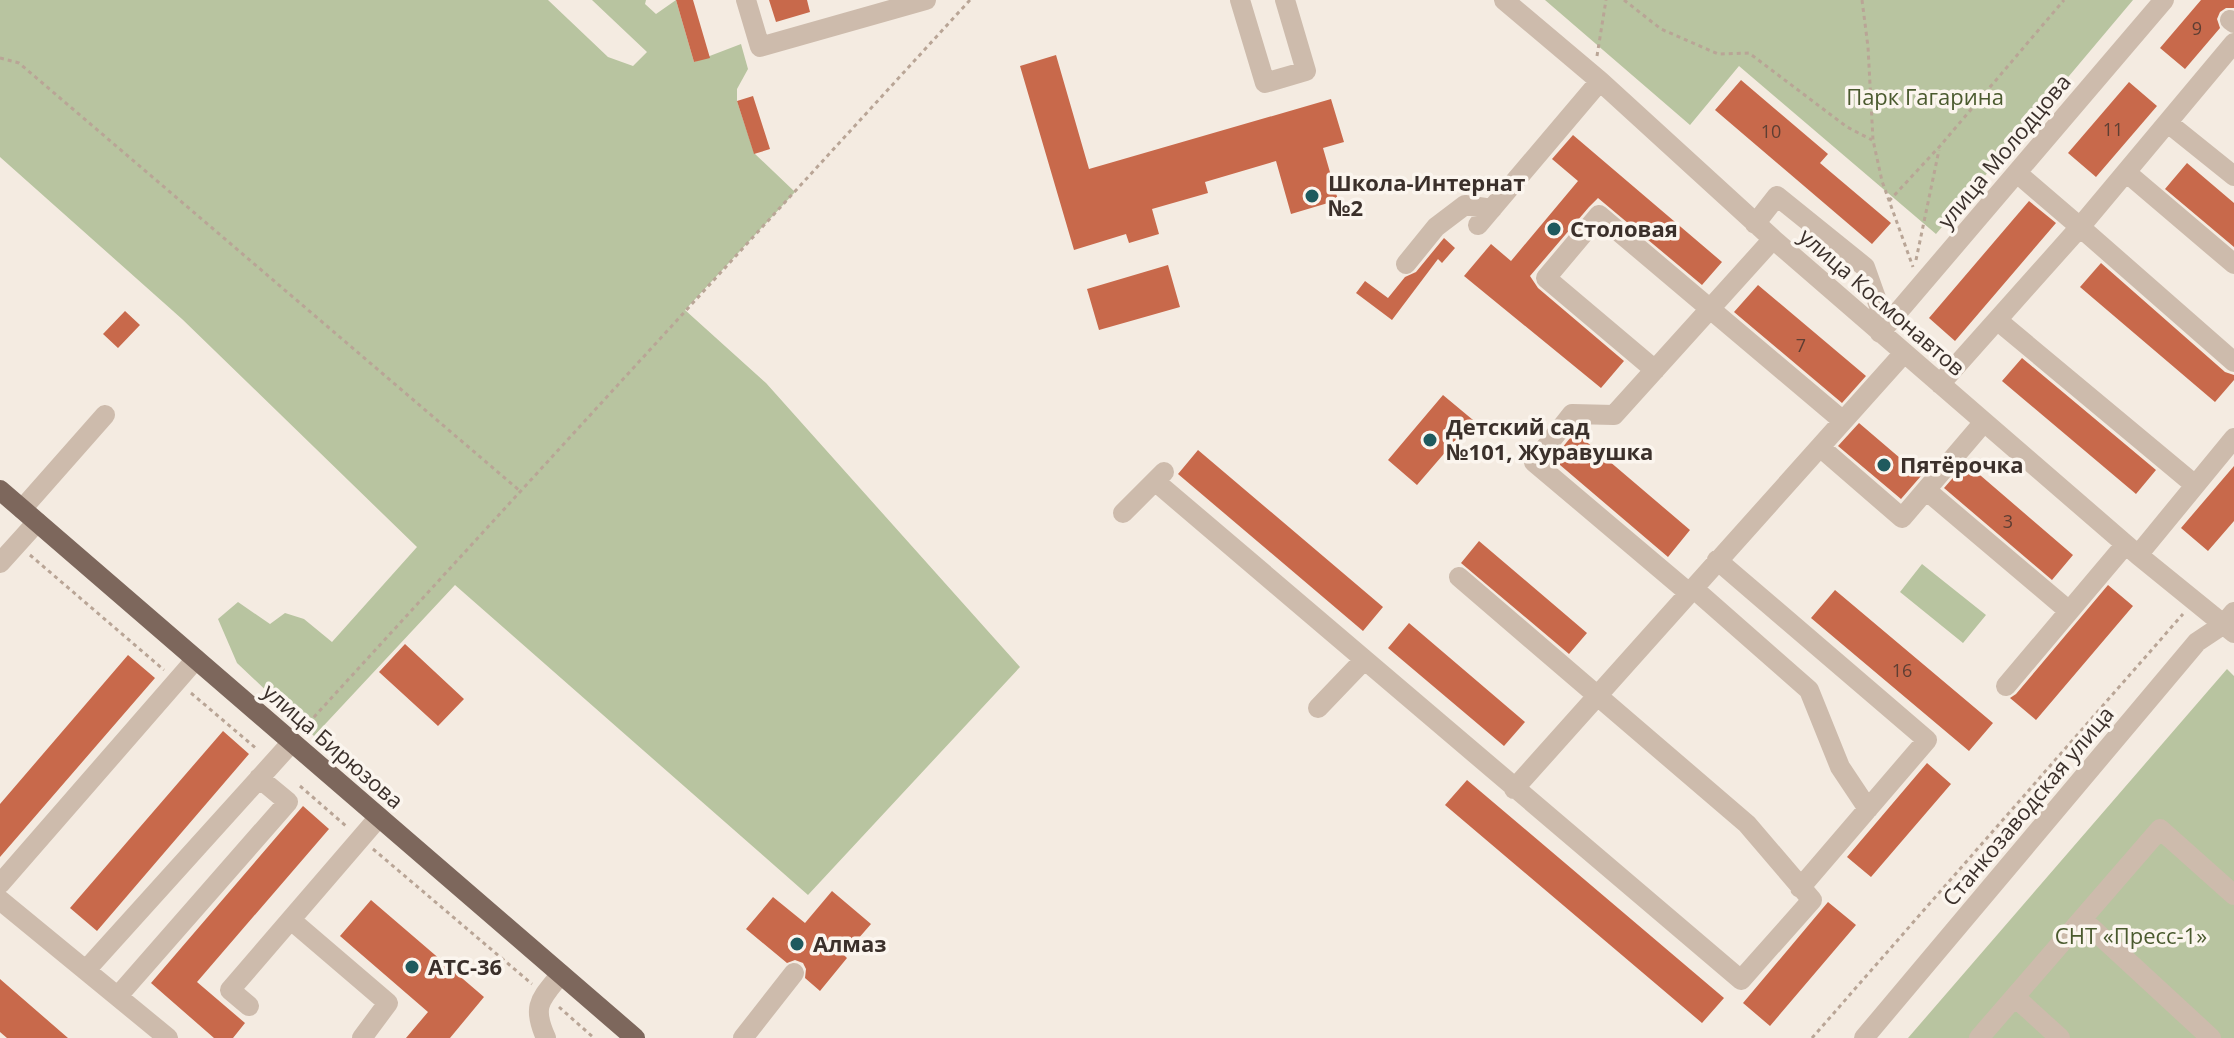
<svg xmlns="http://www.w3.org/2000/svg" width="2234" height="1038" font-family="'Open Sans',sans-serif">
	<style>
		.green { fill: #b8c4a0 }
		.building { fill: #c8694b }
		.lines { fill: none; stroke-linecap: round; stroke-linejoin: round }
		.path { stroke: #b9a596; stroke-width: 3; stroke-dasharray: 4 4; stroke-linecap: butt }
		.minor { stroke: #cdbbac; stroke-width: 20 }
		.major { stroke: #7d675c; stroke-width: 20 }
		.poi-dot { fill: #1f5a5e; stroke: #fbf5ee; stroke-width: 3 }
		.labels { text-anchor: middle; stroke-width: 7; stroke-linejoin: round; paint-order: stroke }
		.number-label { font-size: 18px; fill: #5e3e33 }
		.park-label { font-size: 22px; fill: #4a5a2e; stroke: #fbf5ee }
		.street-label { font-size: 22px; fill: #3b302b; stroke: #fbf5ee }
		.poi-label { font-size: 22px; font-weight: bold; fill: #3b302b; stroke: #fbf5ee; text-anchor: start }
	</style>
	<rect width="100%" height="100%" fill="#f4ebe1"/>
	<path class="green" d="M0,0H548L608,57L633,66L647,52L592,0H646L645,4L656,14L676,0L694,62L741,44L748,69L737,89V101L754,153L795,192L685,310L766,383L1020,667L808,895L455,585L314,736L237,663L218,619L238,602L270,624L285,613L304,619L332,642L417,547L182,319L0,157Z
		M1545,0H2133L1936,234L1739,66L1690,125Z
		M1922,564L1986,615L1963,643L1900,592Z
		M2227,669L2234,676V1038H1908Z"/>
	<path class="building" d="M676,0H693L710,58L694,62Z
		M769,0H807L810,12L776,22Z
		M2201,0H2234V8H2226L2220,12L2217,19L2220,28L2185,69L2160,48Z
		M1056,55L1089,169L1331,99L1344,142L1323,148L1338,200L1291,214L1276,161L1205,182L1208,193L1152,209L1159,234L1129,243L1126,234L1074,250L1020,66Z
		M1741,80L1828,154L1820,163L1891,223L1872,244L1715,110Z
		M2129,82L2157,106L2096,177L2068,153Z
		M753,96L770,149L754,154L737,101Z
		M1573,135L1722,262L1702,285L1598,198L1589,207L1530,276L1538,288L1624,361L1601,388L1464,276L1491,244L1511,261L1578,181L1552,159Z
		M2187,163L2234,203V247L2165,189Z
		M2029,201L2056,223L1955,341L1929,318Z
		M1444,238L1455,248L1442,263L1438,259L1392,320L1356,293L1365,281L1388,298L1405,277L1416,272Z
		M2101,263L2225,372L2234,375V380L2215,402L2080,287Z
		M1168,265L1180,307L1099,330L1087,289Z
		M1758,285L1866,376L1842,403L1734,312Z
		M125,311L140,325L118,348L103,334Z
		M2022,358L2156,470L2136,494L2002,381Z
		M1443,395L1473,420L1417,485L1388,460Z
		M1859,423L1921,476L1901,499L1838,446Z
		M1575,432L1690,530L1668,557L1553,459Z
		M1198,450L1383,607L1363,631L1178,474Z
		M1966,463L2073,555L2052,580L1944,488Z
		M2234,466V521L2208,551L2181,528Z
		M1479,541L1587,633L1569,654L1461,563Z
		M2108,585L2133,606L2036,720L2010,698L2016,694Z
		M1835,590L1993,723L1969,751L1811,618Z
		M1409,623L1525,722L1504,746L1388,648Z
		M405,644L464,699L438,726L379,672Z
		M128,655L155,678L0,857V804Z
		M223,731L249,754L97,931L70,908Z
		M1927,763L1951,784L1871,877L1847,857Z
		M1467,780L1724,998L1702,1023L1445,805Z
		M303,806L329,829L197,982L245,1023L233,1038H214L151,983Z
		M832,891L871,924L844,955L847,958L820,991L805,978L806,969L803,963L795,960L787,963L746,929L773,897L805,923Z
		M371,900L484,997L450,1038H406L428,1012L340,936Z
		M1828,902L1856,925L1770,1026L1743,1003Z
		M0,979L68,1038H7L0,1032Z"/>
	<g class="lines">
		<path class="path" d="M1624,0L1661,29L1718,54L1749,53L1847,127L1872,140
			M1862,0L1868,47L1873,140L1882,181L1913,267
			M1597,56L1606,0
			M0,58L19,63L520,491
			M1889,201L1940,146L2064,0
			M1916,260L1939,150
			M30,555L164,670
			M191,693L258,750
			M303,729L970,0
			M300,786L346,826
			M373,849L532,984
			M559,1007L594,1038
			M1812,1038L2183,614"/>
		<path class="minor" d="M746,0L760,47L926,0
			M1240,0L1265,83L1306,71L1285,0
			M1504,0L1600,81L1773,239L2138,555L2234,633
			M2230,20L2234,23
			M2234,43L2080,227L2234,362
			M2168,123L2234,176
			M2127,173L2234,264
			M1755,224L1777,196L1865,267L1886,326
			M1478,225L1600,81
			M1406,264L1436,227L1465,205L1492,209
			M1997,320L2195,485
			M1880,333L2164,0
			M1655,370L1546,278L1599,215L1843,421
			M1940,384L2080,227L2017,173
			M1820,447L1902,518L1984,422
			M1156,482L1741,980L1812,900L1747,824L1459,577
			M1926,490L2069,611
			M22,509L105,415
			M1123,513L1164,472
			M2138,555L2234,438
			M1717,560L1927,740L1800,888
			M0,563L37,522
			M1693,588L1809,690L1840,767L1868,809
			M1689,593L1534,462L1572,414L1614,415L1773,239
			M2006,686L2125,545
			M1318,708L1364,660
			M1514,789L1904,353
			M0,884L196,659
			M0,900L168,1038
			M2082,919L2211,1038
			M291,920L388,1003L362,1038
			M86,970L292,742
			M118,996L288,802L259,778
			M2015,997L2060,1038
			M249,1006L230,990L379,817
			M546,1038C531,1005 541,999 561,974
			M743,1038L794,973
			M1864,1038L2197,642L2224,624L2234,612
			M1979,1038L2160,829L2234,895"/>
		<path class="major" d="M0,490L635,1038"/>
	</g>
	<g class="poi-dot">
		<circle cx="1312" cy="196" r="8"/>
		<circle cx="1554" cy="229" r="8"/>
		<circle cx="1430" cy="440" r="8"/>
		<circle cx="1884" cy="465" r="8"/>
		<circle cx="797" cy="944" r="8"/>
		<circle cx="412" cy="967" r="8"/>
	</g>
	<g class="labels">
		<g class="number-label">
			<text x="2197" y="35">9</text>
			<text x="2113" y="136">11</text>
			<text x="1771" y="138">10</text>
			<text x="1801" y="352">7</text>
			<text x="2008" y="528">3</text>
			<text x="1902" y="677">16</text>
		</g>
		<g class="park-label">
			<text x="1925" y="105">Парк Гагарина</text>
			<text x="2131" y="944">СНТ «Пресс-1»</text>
		</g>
		<g class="street-label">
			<text transform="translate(2004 151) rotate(-50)" y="8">улица Молодцова</text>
			<text transform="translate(1882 302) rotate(41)" y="8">улица Космонавтов</text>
			<text transform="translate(333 746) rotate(41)" y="8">улица Бирюзова</text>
			<text transform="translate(2028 806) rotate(-50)" y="8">Станкозаводская улица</text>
		</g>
		<g class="poi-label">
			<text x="1328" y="191">Школа-Интернат<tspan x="1328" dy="25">№2</tspan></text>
			<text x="1570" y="237">Столовая</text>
			<text x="1446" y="435">Детский сад<tspan x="1446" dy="25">№101, Журавушка</tspan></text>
			<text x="1900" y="473">Пятёрочка</text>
			<text x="813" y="952">Алмаз</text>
			<text x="428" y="975">АТС-36</text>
		</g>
	</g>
</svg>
